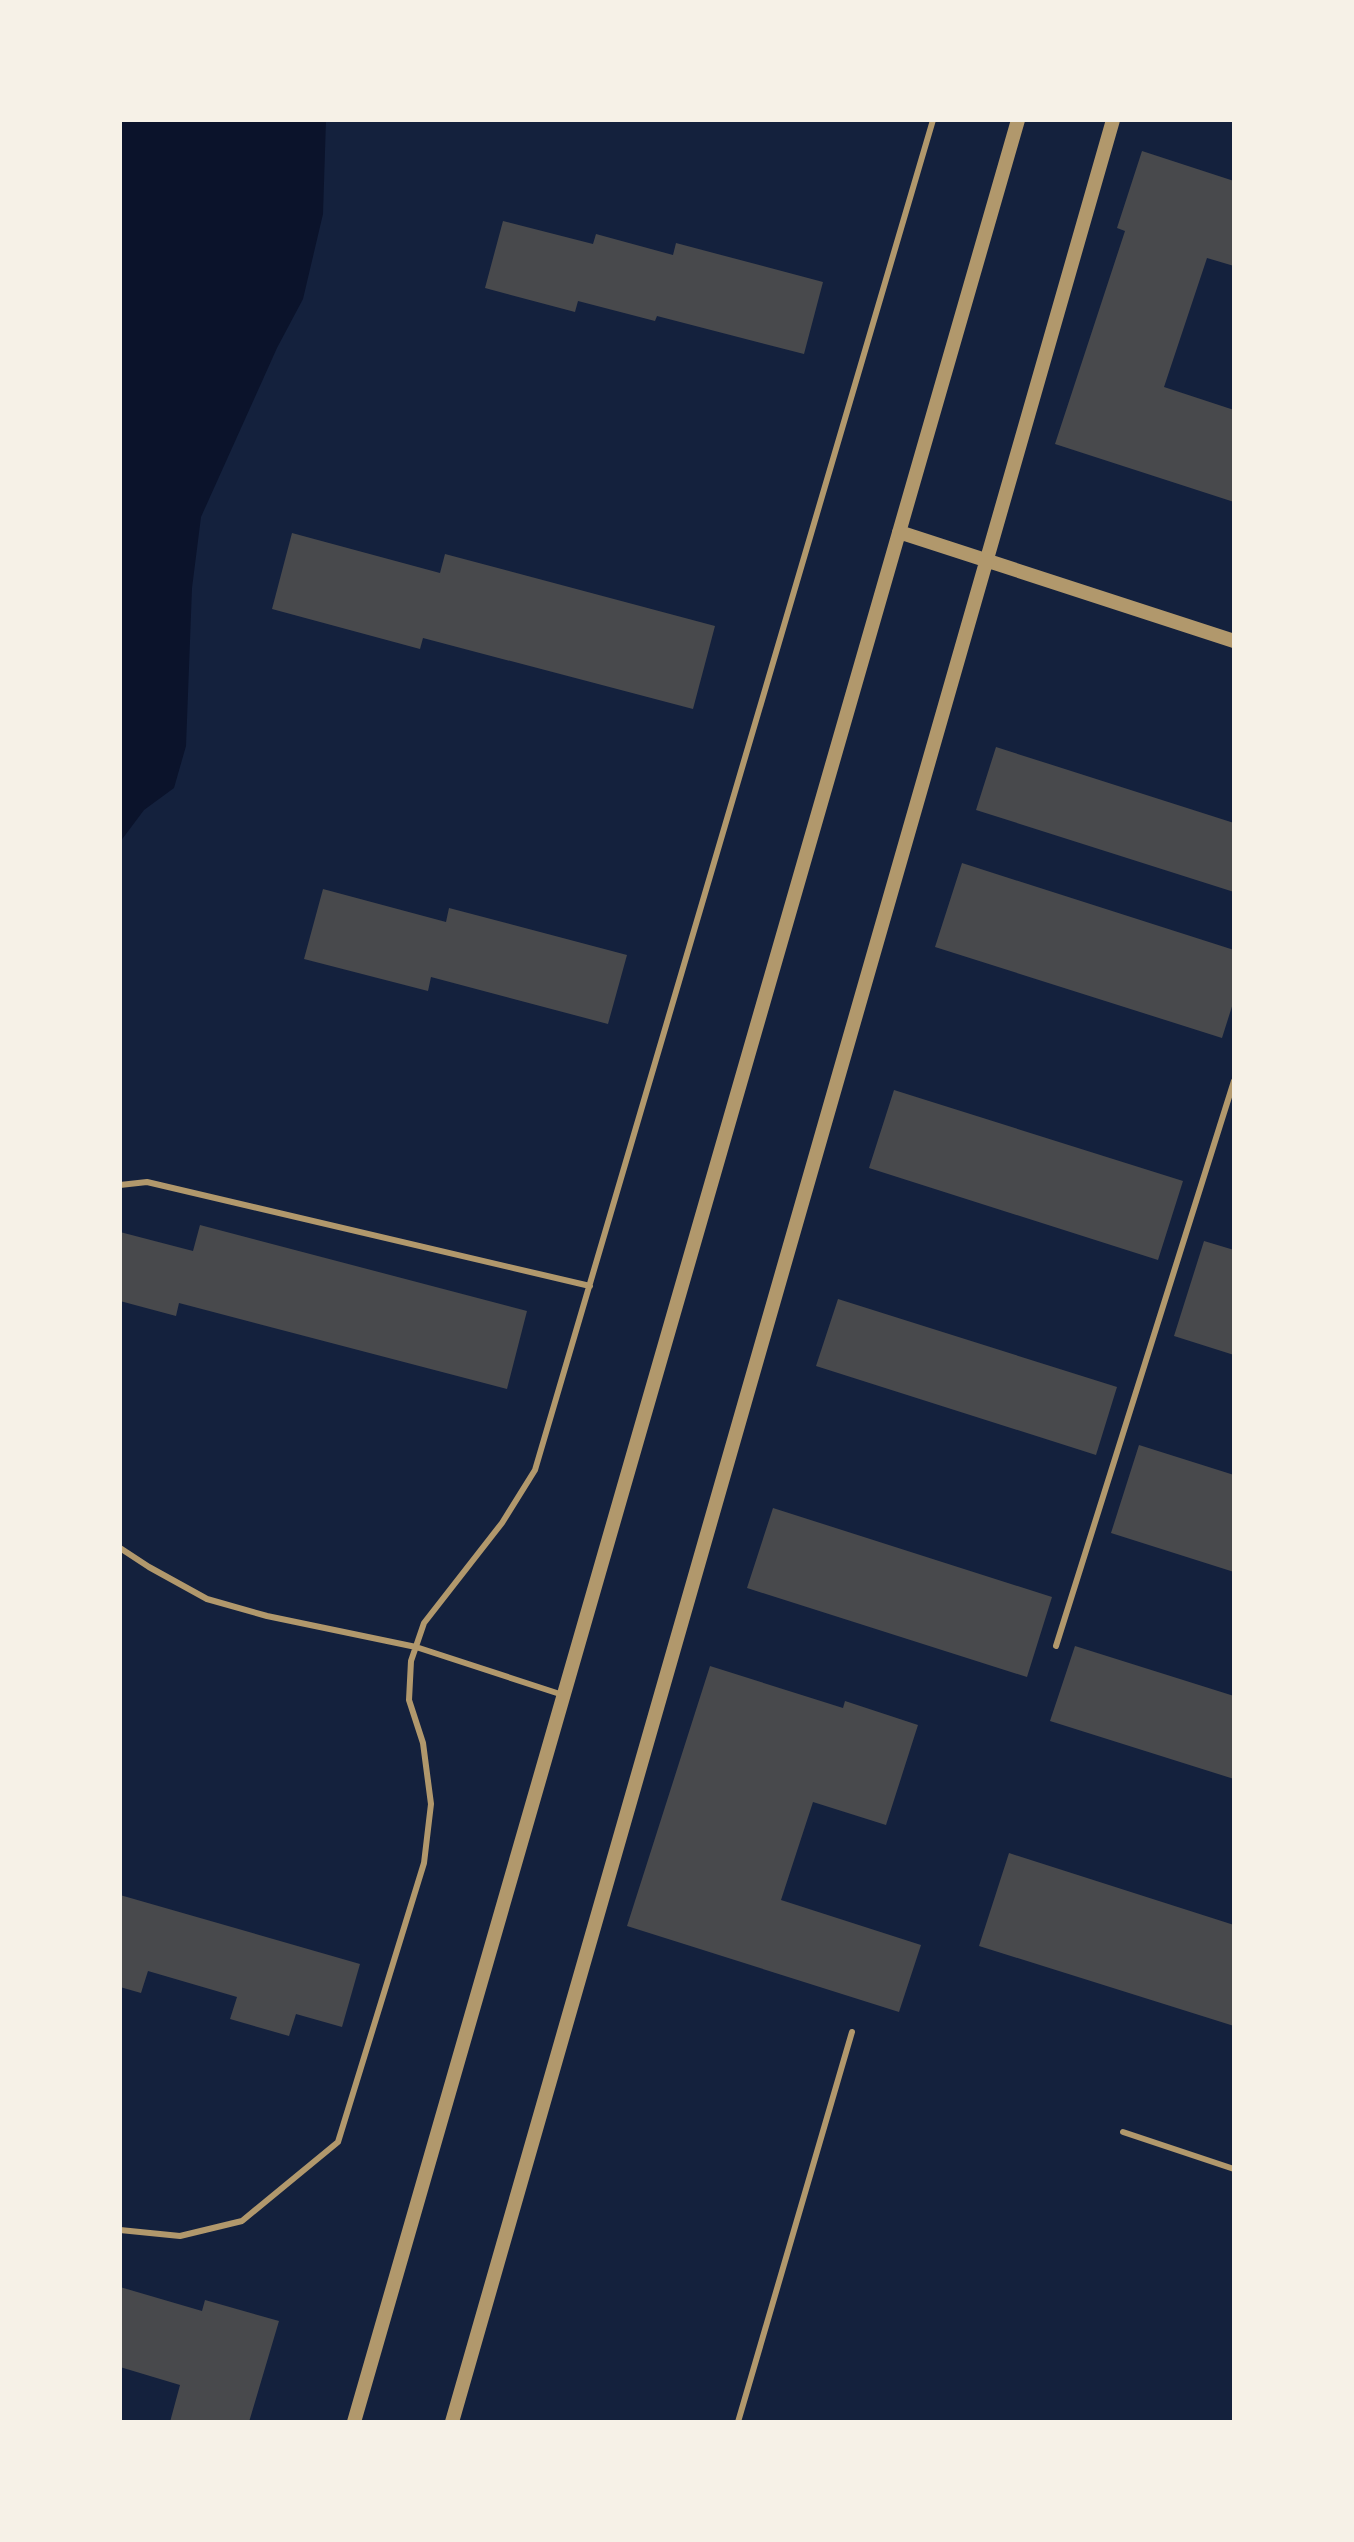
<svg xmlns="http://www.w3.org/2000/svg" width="1354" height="2542" font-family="Raleway,sans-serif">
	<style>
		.water { fill: #0b132b }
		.building { fill: #48494c }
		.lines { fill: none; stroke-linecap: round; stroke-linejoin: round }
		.service { stroke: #b1986c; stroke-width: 6 }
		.tertiary { stroke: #b1986c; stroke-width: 14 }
	</style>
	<rect width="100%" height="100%" fill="#14213d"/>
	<path class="water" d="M120,120H326L323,214L303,299L277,348L201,517L192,588L186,746L174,788L144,810L120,842Z"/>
	<path class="building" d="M1142,151L1234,181V266L1207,258L1164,387L1234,410V502L1055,444L1125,231L1117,228Z
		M503,221L593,244L596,234L673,255L676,243L823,282L804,354L657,316L655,321L578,301L575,312L485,288Z
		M292,533L440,573L445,554L715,626L693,709L423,638L420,649L272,609Z
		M996,747L1234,823V892L976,810Z
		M962,863L1234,950V1000L1222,1038L935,947Z
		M323,889L446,922L449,908L627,955L608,1024L431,977L428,991L304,959Z
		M894,1090L1183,1181L1158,1260L869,1168Z
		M200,1225L527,1311L507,1389L179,1303L176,1316L120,1301V1232L193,1251Z
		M1204,1241L1234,1250V1355L1174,1336Z
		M838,1299L1117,1387L1096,1455L816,1366Z
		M1139,1445L1234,1475V1572L1111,1533Z
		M773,1508L1052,1597L1027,1677L747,1588Z
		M1075,1646L1234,1696V1779L1050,1721Z
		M710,1666L843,1708L845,1701L918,1725L886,1825L813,1802L781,1900L921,1945L899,2012L627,1926Z
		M1009,1853L1234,1925V2026L979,1946Z
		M120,1895L360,1964L342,2027L296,2014L289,2036L230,2019L237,1997L148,1971L141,1993L120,1987Z
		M120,2287L202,2311L205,2300L279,2321L249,2422H170L180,2385L120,2367Z"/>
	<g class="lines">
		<path class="service" d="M120,1185L147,1182L590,1286
			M120,1548L149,1567L207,1599L267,1616L416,1647L563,1695
			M1056,1646L1234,1081
			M1123,2132L1234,2169
			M120,2230L180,2236L242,2221L338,2142L424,1863L431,1804L423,1743L409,1700L411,1661L424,1623L502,1523L535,1470L933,120
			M738,2422L852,2032"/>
		<path class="tertiary" d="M899,532L1234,641
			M354,2422L1018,120
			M452,2422L1113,120"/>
	</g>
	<rect width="1354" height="2542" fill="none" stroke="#f6f1e7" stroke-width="244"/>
</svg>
